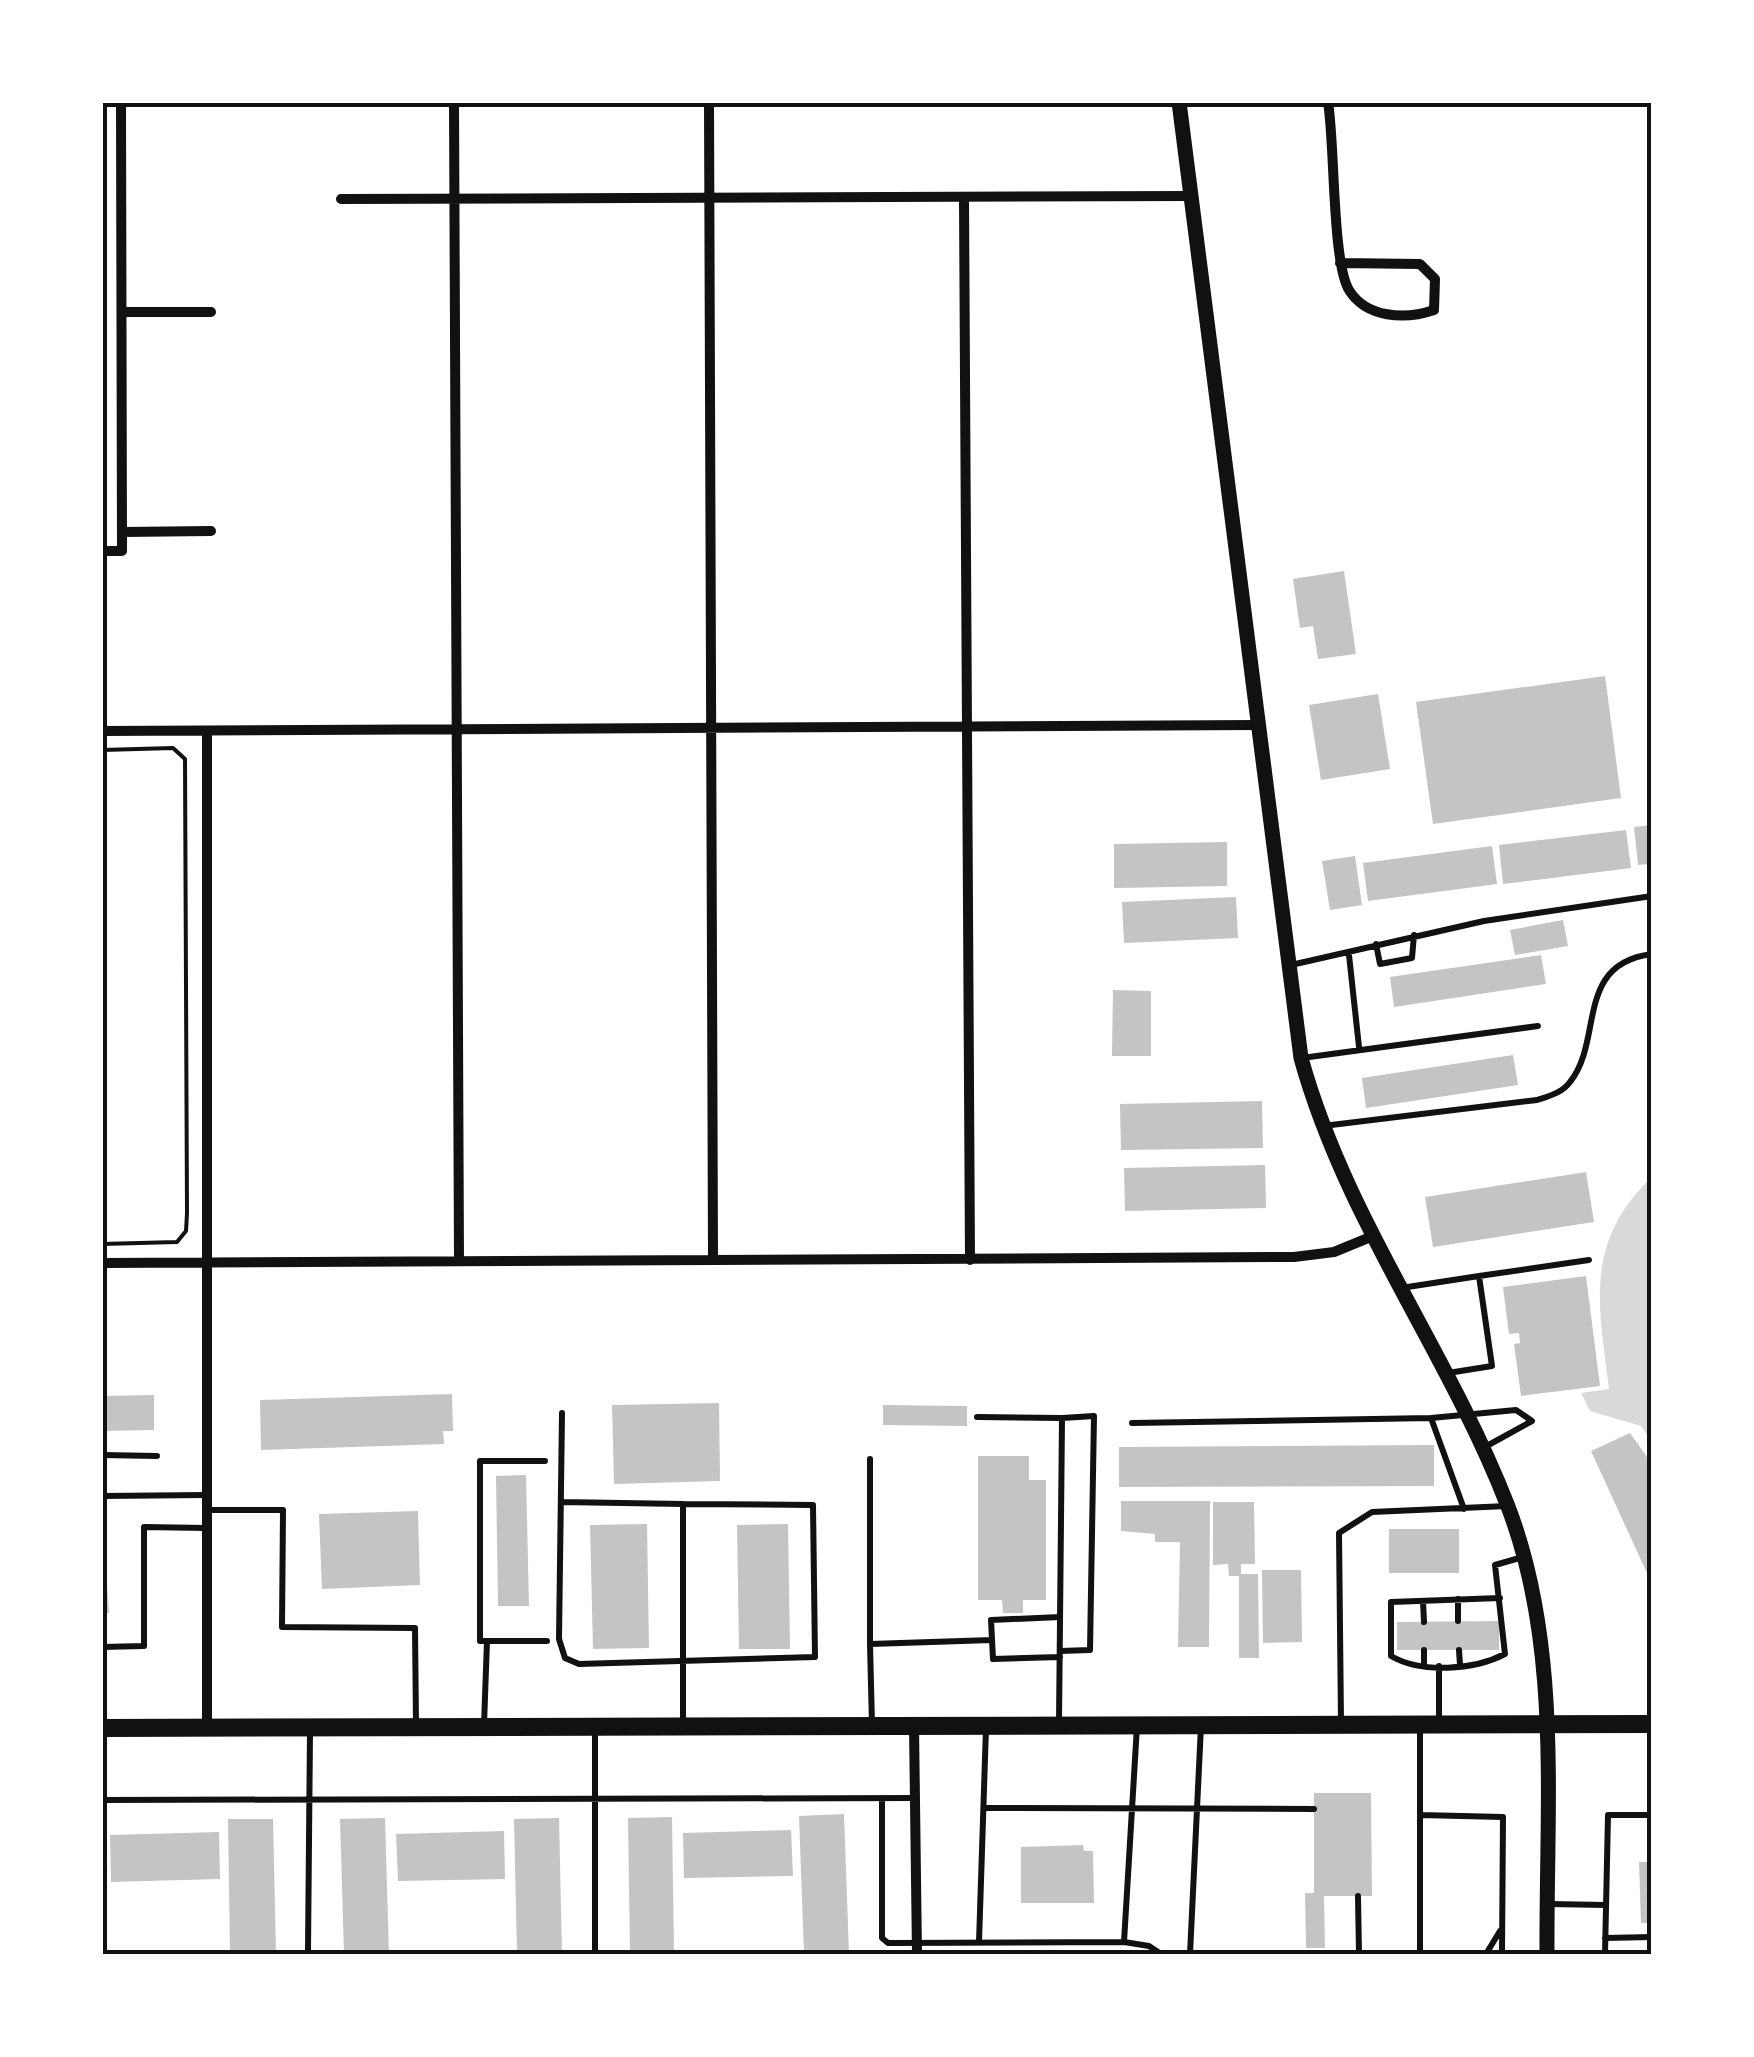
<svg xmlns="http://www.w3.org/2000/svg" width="1754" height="2057" font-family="'Fira Sans Condensed',sans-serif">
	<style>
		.water { fill: #d9d9d9 }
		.building { fill: #c4c4c4 }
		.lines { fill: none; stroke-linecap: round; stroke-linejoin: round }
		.path { stroke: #111; stroke-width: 4 }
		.service { stroke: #111; stroke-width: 6 }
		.minor { stroke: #111; stroke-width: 10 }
		.tertiary { stroke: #111; stroke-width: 15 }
		.secondary { stroke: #111; stroke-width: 18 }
		.neatline { fill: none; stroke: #111; stroke-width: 4 }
	</style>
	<rect width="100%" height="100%" fill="#fff"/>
	<path class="water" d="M1651,1178V1441L1641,1426L1590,1411L1581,1393L1609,1389C1599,1307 1583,1243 1651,1178Z"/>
	<path class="building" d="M1344,571L1356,654L1318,659L1313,626L1300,628L1293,579Z
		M1605,676L1621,798L1433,824L1416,702Z
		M1378,694L1390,769L1321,780L1309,705Z
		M1652,825V864L1638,865L1634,827Z
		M1626,830L1631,868L1503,884L1499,845Z
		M1227,842V886L1114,888V844Z
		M1492,846L1497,884L1368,901L1363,863Z
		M1355,856L1362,905L1330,910L1322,861Z
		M1236,897L1238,938L1124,943L1122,902Z
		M1563,920L1568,946L1515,955L1510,930Z
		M1541,955L1546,984L1394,1007L1390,977Z
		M1113,990L1151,991V1056H1112Z
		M1513,1055L1518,1085L1366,1108L1362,1078Z
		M1262,1101L1263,1148L1121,1150L1120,1104Z
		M1265,1165L1266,1208L1125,1211L1124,1168Z
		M1586,1172L1594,1222L1433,1247L1425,1197Z
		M1586,1276L1600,1386L1521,1396L1514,1344L1520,1343L1519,1333L1509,1334L1503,1287Z
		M452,1394L453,1431H443L444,1444L261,1450L260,1400Z
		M154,1395V1430L102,1431V1396Z
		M719,1403L720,1481L614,1484L612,1405Z
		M883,1405L967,1406V1426L883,1425Z
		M1630,1433L1652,1464V1584L1591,1451Z
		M1434,1445V1486L1119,1487V1447Z
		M978,1456H1029V1480H1046V1600H1023V1613H1003L1002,1600H978Z
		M526,1475L529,1606H498L496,1476Z
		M1121,1501H1210L1209,1647H1178L1180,1542H1155V1534L1121,1531Z
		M1213,1502H1254L1255,1564H1241V1574H1258L1259,1658H1239V1576H1229L1228,1564L1213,1565Z
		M418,1511L420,1585L322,1589L319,1514Z
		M102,1516L109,1613H102Z
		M647,1524L649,1648L593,1649L590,1525Z
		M788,1524L790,1649H739L737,1525Z
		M1389,1529H1459V1573H1389Z
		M1262,1570H1301L1302,1642L1263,1643Z
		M1499,1621V1650H1397V1622Z
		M1314,1793H1371L1372,1896H1324L1325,1948H1306L1305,1893H1314Z
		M844,1814L849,1954H804L799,1816Z
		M672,1817L674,1954H630L628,1818Z
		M385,1818L389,1954H344L340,1819Z
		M559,1818L562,1954H517L514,1819Z
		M228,1819H273L276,1954H230Z
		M791,1830L793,1876L684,1878L683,1833Z
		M504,1831L505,1879L398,1881L396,1834Z
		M219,1832L220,1879L111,1882L110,1835Z
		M1083,1845L1084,1851H1093L1094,1903H1021V1847Z
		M1639,1862H1652V1923H1641Z"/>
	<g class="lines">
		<path class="path" d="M102,750L173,748L185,759L187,1213L186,1231L177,1242L102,1244"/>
		<path class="service" d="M1376,944L1380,964L1412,958L1414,935
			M1349,955L1359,1047
			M1291,965L1484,921L1652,896
			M1302,1058L1538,1026
			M1323,1126L1537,1100C1549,1096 1562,1093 1570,1082C1604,1040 1574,964 1652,954
			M1401,1288L1479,1276
			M1448,1373L1492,1366L1479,1276L1589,1260
			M562,1413L559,1639L565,1658L579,1664L815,1657L813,1505L683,1504V1724
			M977,1417L1062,1418L1059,1723
			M1431,1418L1516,1410L1532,1421L1483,1448
			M1132,1423L1431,1418L1464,1509
			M102,1455L157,1456
			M545,1461H480V1641H547
			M102,1496L206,1495
			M561,1502L683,1504
			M207,1510H283L282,1627L415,1628L416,1725
			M1500,1598L1391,1602V1656C1422,1674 1474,1670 1505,1654L1495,1565L1523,1557
			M1458,1599V1621
			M1423,1601L1424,1622
			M870,1644V1459
			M102,1647L144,1646V1527L206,1528
			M1459,1650L1460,1665
			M1060,1651L1090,1650L1094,1416L1062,1418
			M1060,1657L993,1659L991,1620L1060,1617
			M1424,1666V1650
			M1439,1666V1723
			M1341,1722L1339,1533L1372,1512L1507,1506
			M484,1725L487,1641
			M872,1725L870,1644L992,1640
			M1420,1726V1954
			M882,1798V1938L888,1943L1124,1942L1149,1946L1161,1954
			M102,1800L915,1798
			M984,1808L1314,1809
			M1420,1815L1503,1817L1502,1954
			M1358,1896L1359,1954
			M1548,1904L1606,1905
			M1605,1938L1652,1937
			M979,1942L986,1728
			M1124,1942L1137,1726
			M308,1950L310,1732
			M595,1954V1727
			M1190,1954L1201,1726
			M1486,1954L1500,1931
			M1605,1954L1608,1815H1652"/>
		<path class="minor" d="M454,102L459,1261
			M709,102L713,1259
			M1328,102C1335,144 1332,262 1349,290C1366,318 1405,320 1434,310L1435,279L1420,264L1340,263
			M341,199L1191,196
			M964,199L970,1260
			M122,312H211
			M122,532L211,531
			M102,551H122L121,102
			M102,731L1258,725
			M207,731V1727
			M102,1263L1294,1257L1334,1252L1373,1236
			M914,1726L917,1954"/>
		<path class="tertiary" d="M1179,102L1301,1058C1346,1220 1447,1350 1507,1504C1562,1644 1546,1807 1547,1954"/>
		<path class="secondary" d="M102,1728L1652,1724"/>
	</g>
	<rect width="1754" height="2057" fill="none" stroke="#ffffff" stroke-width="210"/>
	<rect x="105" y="105" width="1544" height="1847" class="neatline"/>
</svg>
